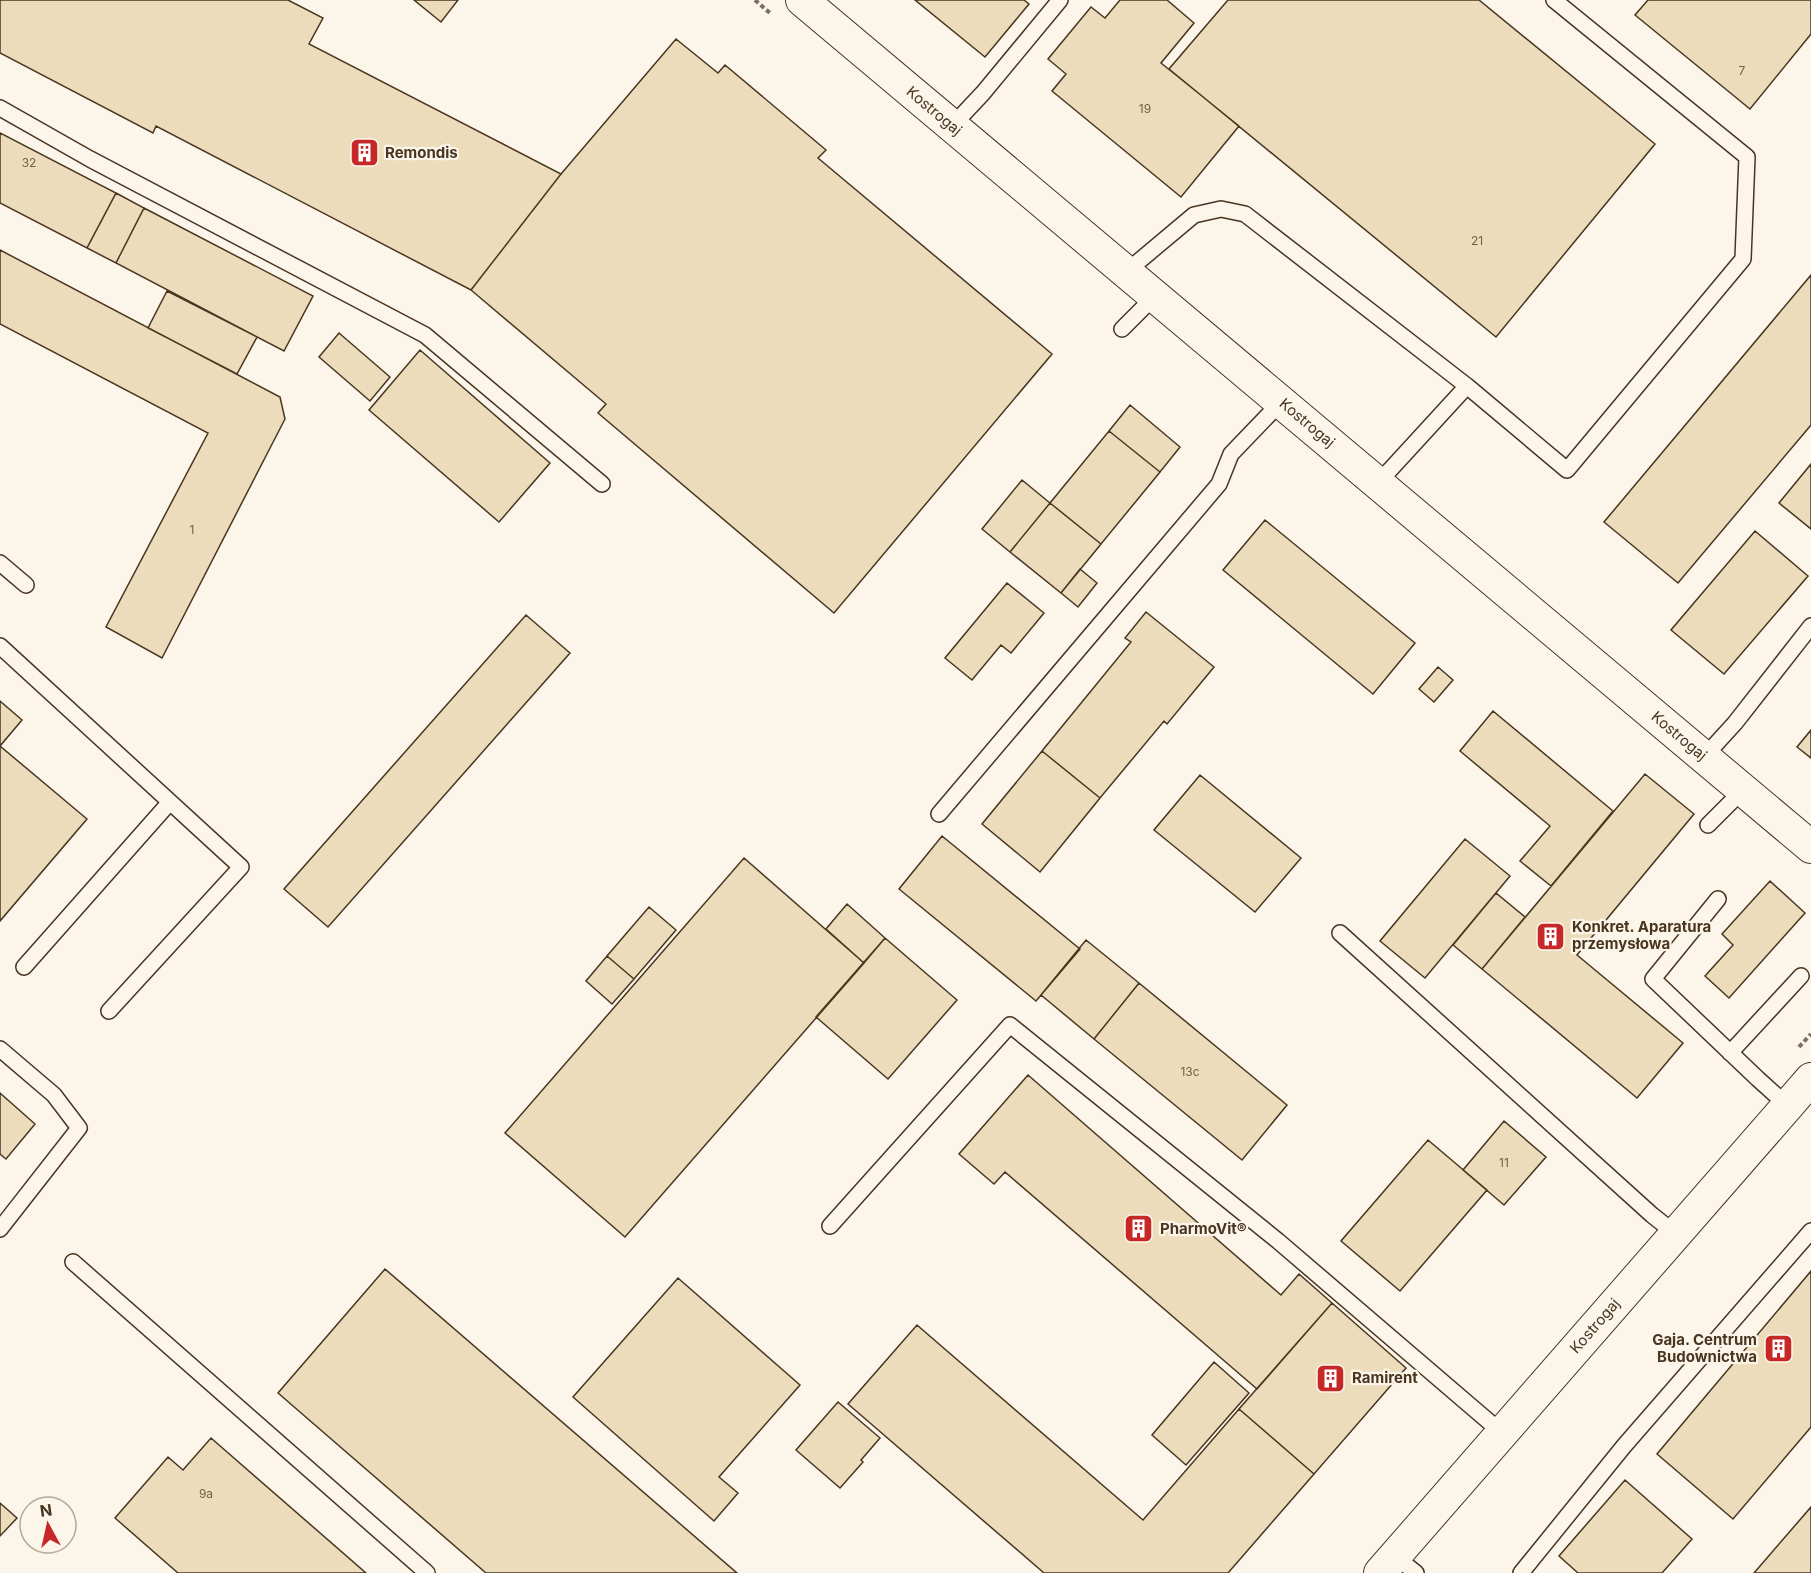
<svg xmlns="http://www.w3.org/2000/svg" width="1811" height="1573" font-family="Inter,sans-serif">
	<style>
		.building { fill: #ecdcbc; stroke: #4a3520; stroke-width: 1.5 }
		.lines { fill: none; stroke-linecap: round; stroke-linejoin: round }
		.lane-casing { stroke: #4a3520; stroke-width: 18 }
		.street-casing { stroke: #4a3520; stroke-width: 34 }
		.path { stroke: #7f6f5c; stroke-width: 4; stroke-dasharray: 4.5 3; stroke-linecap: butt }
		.lane { stroke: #fbf6e9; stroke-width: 15 }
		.street { stroke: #fbf6e9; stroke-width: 32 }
		.labels { text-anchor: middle; stroke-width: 4.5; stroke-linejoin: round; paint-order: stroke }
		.number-label { font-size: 12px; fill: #725f47 }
		.street-label { font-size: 15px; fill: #4a3520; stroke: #fbf6e9 }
		.poi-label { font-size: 15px; font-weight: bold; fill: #4a3520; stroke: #fbf6e9; text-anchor: start }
	</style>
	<rect width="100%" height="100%" fill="#fbf6e9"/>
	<path class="building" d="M0,0H288L323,18L309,44L561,174L471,290L156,126L153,133L0,53Z
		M414,0H458L441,22Z
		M915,0H1024L1029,4L985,57Z
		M1120,0H1167L1194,23L1161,63L1239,126L1181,197L1052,91L1066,74L1048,59L1091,7L1105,18Z
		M1228,0H1479L1655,144L1496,337L1169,69Z
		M1648,0H1811V34L1750,109L1635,15Z
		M676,39L718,73L725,65L826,150L818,158L1052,354L834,613L598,413L606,404L471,290L561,174Z
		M0,133L116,193L87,248L0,203Z
		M116,193L144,208L116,263L87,248Z
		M144,208L313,296L284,351L116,263Z
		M0,250L280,397L285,419L162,658L106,627L208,433L0,324Z
		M1811,275V425L1678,583L1604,522Z
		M167,291L257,337L237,374L148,328Z
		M339,333L390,377L370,401L319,357Z
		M420,350L550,463L499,522L369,410Z
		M1130,405L1180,447L1160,472L1109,431Z
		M1109,431L1160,472L1101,544L1050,503Z
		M1811,464V529L1779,503Z
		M1022,480L1050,503L1010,552L982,529Z
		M1050,503L1101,544L1061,593L1010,552Z
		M1265,520L1415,643L1373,694L1223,570Z
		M1755,531L1808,576L1724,674L1671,630Z
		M1080,569L1097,583L1078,607L1061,593Z
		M1007,583L1044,613L1011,653L1001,645L972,680L945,658Z
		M1146,612L1214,667L1167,724L1164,721L1100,798L1042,751L1131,642L1125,638Z
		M526,615L570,653L328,927L284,889Z
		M1438,667L1453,680L1434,702L1419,689Z
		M0,701L22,720L0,746Z
		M1493,711L1613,811L1551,886L1520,861L1550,826L1460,751Z
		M1811,730V758L1797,747Z
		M0,746L87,819L0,921Z
		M1042,751L1100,798L1040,872L982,824Z
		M1645,774L1694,814L1577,955L1683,1043L1637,1098L1482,969Z
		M1200,775L1301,858L1255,912L1154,830Z
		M942,836L1080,949L1036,1001L899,889Z
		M1465,839L1510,876L1425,978L1380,941Z
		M744,858L864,963L625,1237L505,1133Z
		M1770,881L1805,913L1729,998L1705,976L1733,945L1722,934Z
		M1496,893L1525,917L1482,969L1453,945Z
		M847,904L885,938L864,963L826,929Z
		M649,907L676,930L634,979L607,956Z
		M885,938L957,1000L888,1079L816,1017Z
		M1086,940L1139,983L1094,1039L1041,995Z
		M607,956L634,979L612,1004L586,981Z
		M1139,983L1287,1105L1242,1160L1094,1039Z
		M1028,1075L1281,1295L1299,1274L1332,1303L1257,1389L1005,1172L994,1184L959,1154Z
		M0,1093L35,1124L6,1159L0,1154Z
		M1504,1121L1546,1157L1504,1205L1463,1170Z
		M1428,1140L1487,1190L1400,1291L1341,1241Z
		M385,1269L737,1573H486L278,1393Z
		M1811,1271V1427L1733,1519L1657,1454Z
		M678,1278L800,1385L719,1477L738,1493L714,1521L573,1397Z
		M1332,1303L1406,1368L1314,1474L1239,1409Z
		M917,1325L1143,1520L1239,1409L1314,1474L1228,1573H1044L848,1404Z
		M1214,1362L1249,1393L1186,1465L1152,1435Z
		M838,1402L880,1438L861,1460L863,1462L840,1488L796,1450Z
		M211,1438L366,1573H178L115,1518L168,1457L183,1470Z
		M1625,1480L1692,1539L1662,1573H1578L1559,1556Z
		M0,1503L17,1518L0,1536Z
		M1811,1507V1573H1754Z"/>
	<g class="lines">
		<defs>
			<path id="lane" d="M0,108L90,159L425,335L602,484
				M952,126L983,93L1060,0
				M1126,272L1194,215L1221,209L1245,214L1467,386
				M1122,329L1155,296
				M1378,483L1467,386L1567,470L1743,259L1747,157L1554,0
				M0,563L26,585
				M0,646L241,867L109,1011
				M1704,757L1735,723L1811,626
				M939,814L1219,484L1231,454L1281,402
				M1708,825L1743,790
				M1718,899L1653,979L1758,1079L1788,1106
				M1340,933L1652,1215L1676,1234
				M24,967L170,802
				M0,1049L54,1095L79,1128L0,1229
				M1730,1053L1801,976
				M830,1226L1010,1025L1278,1241L1501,1432
				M73,1262L427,1573
				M1395,1556L1416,1573
				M1521,1573L1624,1446L1811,1231"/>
			<path id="street" d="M802,0L1811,847
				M1380,1573L1811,1079"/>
		</defs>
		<use href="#lane" class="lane-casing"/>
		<use href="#street" class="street-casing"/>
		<path class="path" d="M755,0L771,14
			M1799,1047L1811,1034"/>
		<use href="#lane" class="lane"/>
		<use href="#street" class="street"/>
	</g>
	<defs>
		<symbol id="building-square" viewBox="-11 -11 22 22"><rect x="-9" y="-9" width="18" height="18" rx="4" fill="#c62828" stroke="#fbf6e9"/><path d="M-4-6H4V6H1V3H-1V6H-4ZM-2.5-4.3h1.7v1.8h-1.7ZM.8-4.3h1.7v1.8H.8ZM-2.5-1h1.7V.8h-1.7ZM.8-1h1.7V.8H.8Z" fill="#fff"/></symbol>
	</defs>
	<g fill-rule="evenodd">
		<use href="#building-square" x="348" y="136" width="33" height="33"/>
		<use href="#building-square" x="1534" y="920" width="33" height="33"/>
		<use href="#building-square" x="1122" y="1212" width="33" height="33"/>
		<use href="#building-square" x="1762" y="1332" width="33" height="33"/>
		<use href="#building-square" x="1314" y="1362" width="33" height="33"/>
	</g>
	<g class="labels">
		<g class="number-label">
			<text x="1742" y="75">7</text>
			<text x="1145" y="113">19</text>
			<text x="29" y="167">32</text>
			<text x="1477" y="245">21</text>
			<text x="192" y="534">1</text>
			<text x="1190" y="1076">13c</text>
			<text x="1504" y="1167">11</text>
			<text x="206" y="1498">9a</text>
		</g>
		<g class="street-label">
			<text transform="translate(934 111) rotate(40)" y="5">Kostrogaj</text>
			<text transform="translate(1307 423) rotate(40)" y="5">Kostrogaj</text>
			<text transform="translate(1679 736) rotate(40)" y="5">Kostrogaj</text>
			<text transform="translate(1595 1326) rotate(-49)" y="5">Kostrogaj</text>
		</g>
		<g class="poi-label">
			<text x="385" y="158">Remondis</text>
			<text x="1572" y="932">Konkret. Aparatura<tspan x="1572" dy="17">przemysłowa</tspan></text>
			<text x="1160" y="1234">PharmoVit®</text>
			<text x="1757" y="1345" text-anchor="end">Gaja. Centrum<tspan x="1757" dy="17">Budownictwa</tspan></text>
			<text x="1352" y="1383">Ramirent</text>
		</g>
	</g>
	<g transform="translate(48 1525) rotate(352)"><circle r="28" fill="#fbf6e9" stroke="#b4a999" stroke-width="1.5"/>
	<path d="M0-4.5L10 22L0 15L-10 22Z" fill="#c62828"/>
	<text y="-9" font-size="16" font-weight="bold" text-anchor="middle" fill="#4a3520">N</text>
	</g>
</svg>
